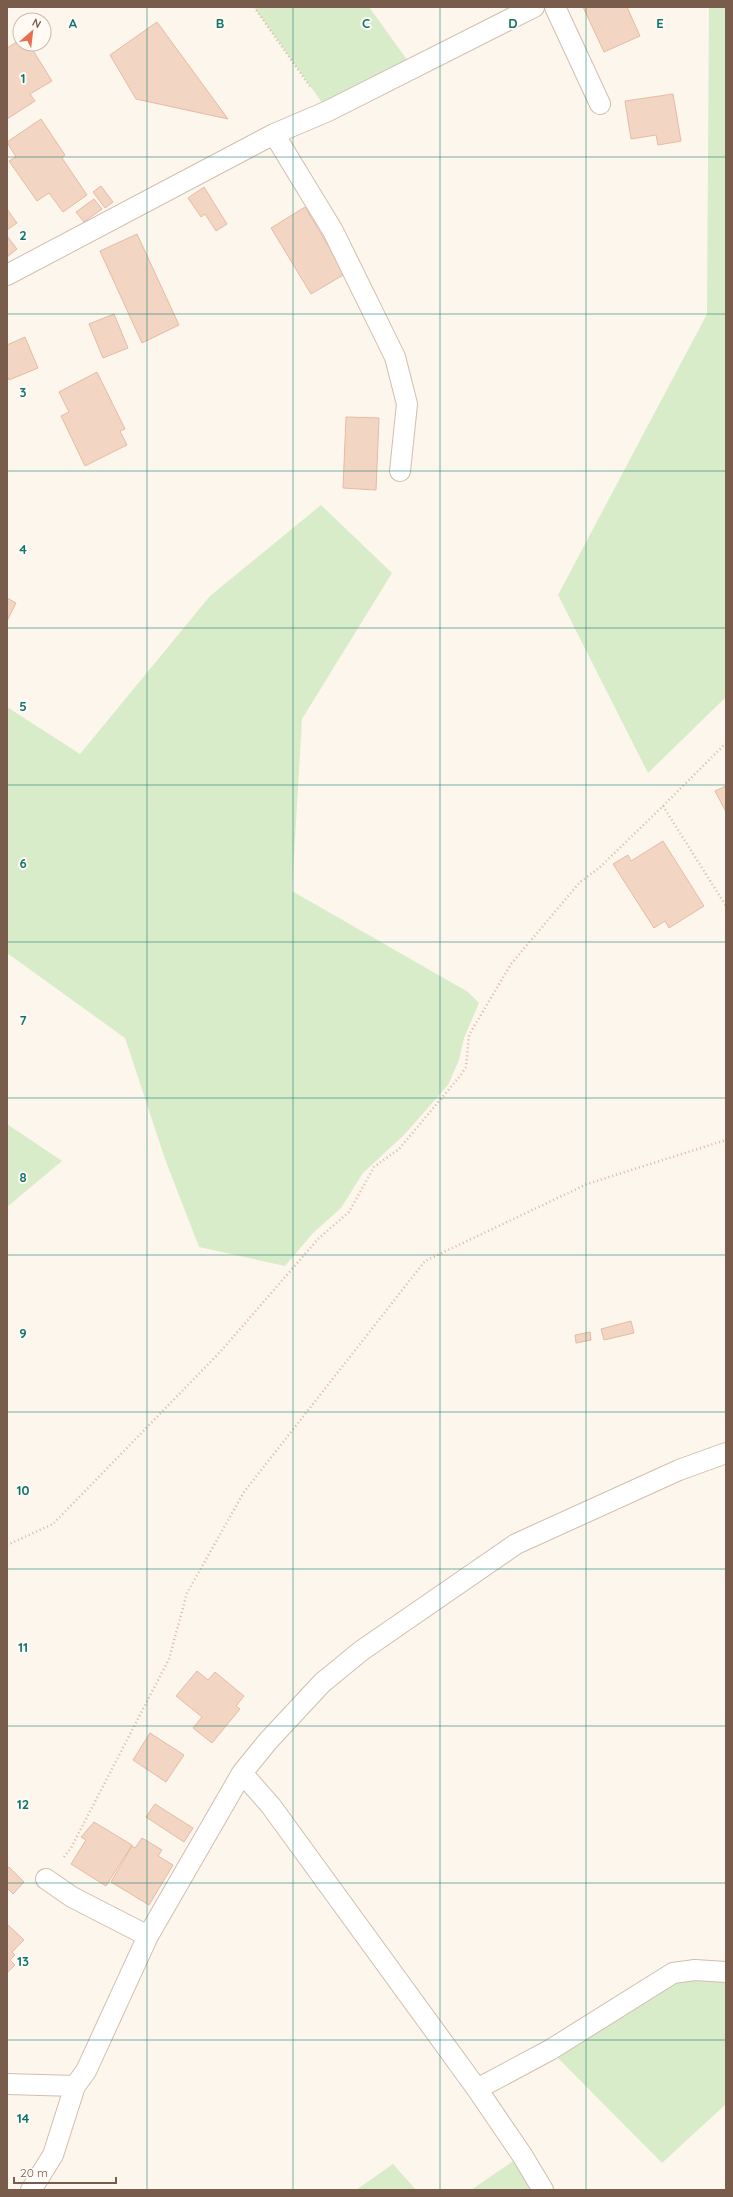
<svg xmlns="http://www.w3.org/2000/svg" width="733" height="2197" font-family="Quicksand,sans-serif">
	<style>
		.green { fill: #d8ecc9 }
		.building { fill: #f3d5c3; stroke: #e6bba3 }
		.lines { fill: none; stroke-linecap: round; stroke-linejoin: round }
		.service-casing { stroke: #d1beb0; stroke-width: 22 }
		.path { stroke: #d9b8a5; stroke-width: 2.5; stroke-dasharray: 1 3; stroke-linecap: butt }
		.service { stroke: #fff; stroke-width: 20 }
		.grid { fill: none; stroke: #0f766e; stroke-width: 1; stroke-opacity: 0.55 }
		.grid-label { font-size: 13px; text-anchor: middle; font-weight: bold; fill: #0f766e; stroke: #fffaf3; stroke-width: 4; stroke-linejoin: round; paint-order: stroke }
	</style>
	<rect width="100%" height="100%" fill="#fdf6ec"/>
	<path class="green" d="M254,7H369L413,68L328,111Z
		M709,7H726V697L648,773L558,595L707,314Z
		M321,505L392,573L302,719L292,891L468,992L479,1003L464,1038L459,1060L448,1085L405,1134L363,1173L341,1208L313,1233L285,1266L199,1247L165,1159L125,1038L7,953V707L80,754L210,596Z
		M7,1124L62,1161L7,1207Z
		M726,1972V2104L662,2163L550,2050L673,1973Z
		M522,2155L543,2190H471Z
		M393,2164L416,2190H356Z"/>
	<path class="building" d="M583,7H627L640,36L604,52Z
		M157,22L228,119L136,99L110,55Z
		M20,40V44H29L52,81L30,94L35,101L7,119V48Z
		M673,94L681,141L658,145L656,135L631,139L625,101Z
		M41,119L65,155L62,158L87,195L63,212L49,193L37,201L9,161L16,157L7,142Z
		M101,186L113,202L105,208L93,192Z
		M204,187L227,224L216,231L205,214L201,217L188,198Z
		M94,199L102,209L84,222L76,212Z
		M305,207L345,274L311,294L271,228Z
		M7,209L17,223L7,230Z
		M137,234L179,325L142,343L100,251Z
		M7,236L17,249L7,257Z
		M114,314L128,348L103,358L89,324Z
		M25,337L38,368L9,380L7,375V345Z
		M97,372L125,429L120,431L127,445L85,466L61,416L69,412L59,392Z
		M346,417L379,418L376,490L343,488Z
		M7,598L16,603L7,621Z
		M726,786V812L715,791Z
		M663,841L704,906L669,928L665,921L654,928L613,864L628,855L631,861Z
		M631,1321L634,1333L604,1340L601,1329Z
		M590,1332L591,1340L576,1343L575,1335Z
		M197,1671L208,1680L215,1672L244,1696L236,1706L240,1709L212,1743L193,1728L202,1717L176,1696Z
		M150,1733L184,1755L166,1782L133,1760Z
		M155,1804L193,1828L184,1842L146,1817Z
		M94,1822L132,1845L106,1886L71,1864L86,1840L81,1837Z
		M142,1838L162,1850L158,1856L173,1865L149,1905L111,1882L132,1846L135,1848Z
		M9,1867L24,1882L13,1894L7,1888V1869Z
		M7,1924L24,1940L12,1952L15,1955L10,1960L15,1965L7,1973Z"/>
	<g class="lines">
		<defs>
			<path id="service" d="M555,7L600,104
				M274,134L333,231L395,357L407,404L400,471
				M7,275L274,134L328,111L534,7
				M242,1773L271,1806L477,2089L522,2155L543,2190
				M46,1879L72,1897L148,1936
				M7,2084L75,2086L86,2071L148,1936L242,1773L268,1741L322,1683L361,1651L516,1544L679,1470L726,1453
				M477,2089L550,2050L673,1973L695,1970L726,1972
				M31,2190L53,2155L75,2086"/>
		</defs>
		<use href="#service" class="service-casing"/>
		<path class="path" d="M254,7L311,88
			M663,806L726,906
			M7,1545L53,1524L221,1351L318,1239L349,1212L374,1167L399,1149L460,1076L466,1067L469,1035L511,964L580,882L599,868L663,806L726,743
			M64,1857L71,1848L169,1659L187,1593L244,1492L425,1261L587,1184L726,1140"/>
		<use href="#service" class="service"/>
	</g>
	<path class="grid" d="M147,7V2190M293,7V2190M440,7V2190M586,7V2190M7,157H726M7,314H726M7,471H726M7,628H726M7,785H726M7,942H726M7,1098H726M7,1255H726M7,1412H726M7,1569H726M7,1726H726M7,1883H726M7,2040H726"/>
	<g class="grid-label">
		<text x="73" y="28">A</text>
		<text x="220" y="28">B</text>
		<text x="366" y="28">C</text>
		<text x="513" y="28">D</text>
		<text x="660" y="28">E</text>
		<text x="23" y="83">1</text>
		<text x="23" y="240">2</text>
		<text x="23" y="397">3</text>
		<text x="23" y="554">4</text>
		<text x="23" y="711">5</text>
		<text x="23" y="868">6</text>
		<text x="23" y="1025">7</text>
		<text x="23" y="1182">8</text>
		<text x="23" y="1338">9</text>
		<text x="23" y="1495">10</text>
		<text x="23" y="1652">11</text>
		<text x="23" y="1809">12</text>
		<text x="23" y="1966">13</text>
		<text x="23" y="2123">14</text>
	</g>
	<rect width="733" height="2197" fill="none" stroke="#7a5c4d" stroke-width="16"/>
	<g transform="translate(32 32) rotate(28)"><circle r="19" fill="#fffaf3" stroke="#cabbb1"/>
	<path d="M0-3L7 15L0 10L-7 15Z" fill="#e76f51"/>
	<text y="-6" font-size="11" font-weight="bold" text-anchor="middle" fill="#7a5c4d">N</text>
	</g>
	<path d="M14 2177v6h102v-6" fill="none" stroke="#7a5c4d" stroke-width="2"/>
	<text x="20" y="2177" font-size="12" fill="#7a5c4d" stroke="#fffaf3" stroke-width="3" paint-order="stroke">20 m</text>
</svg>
